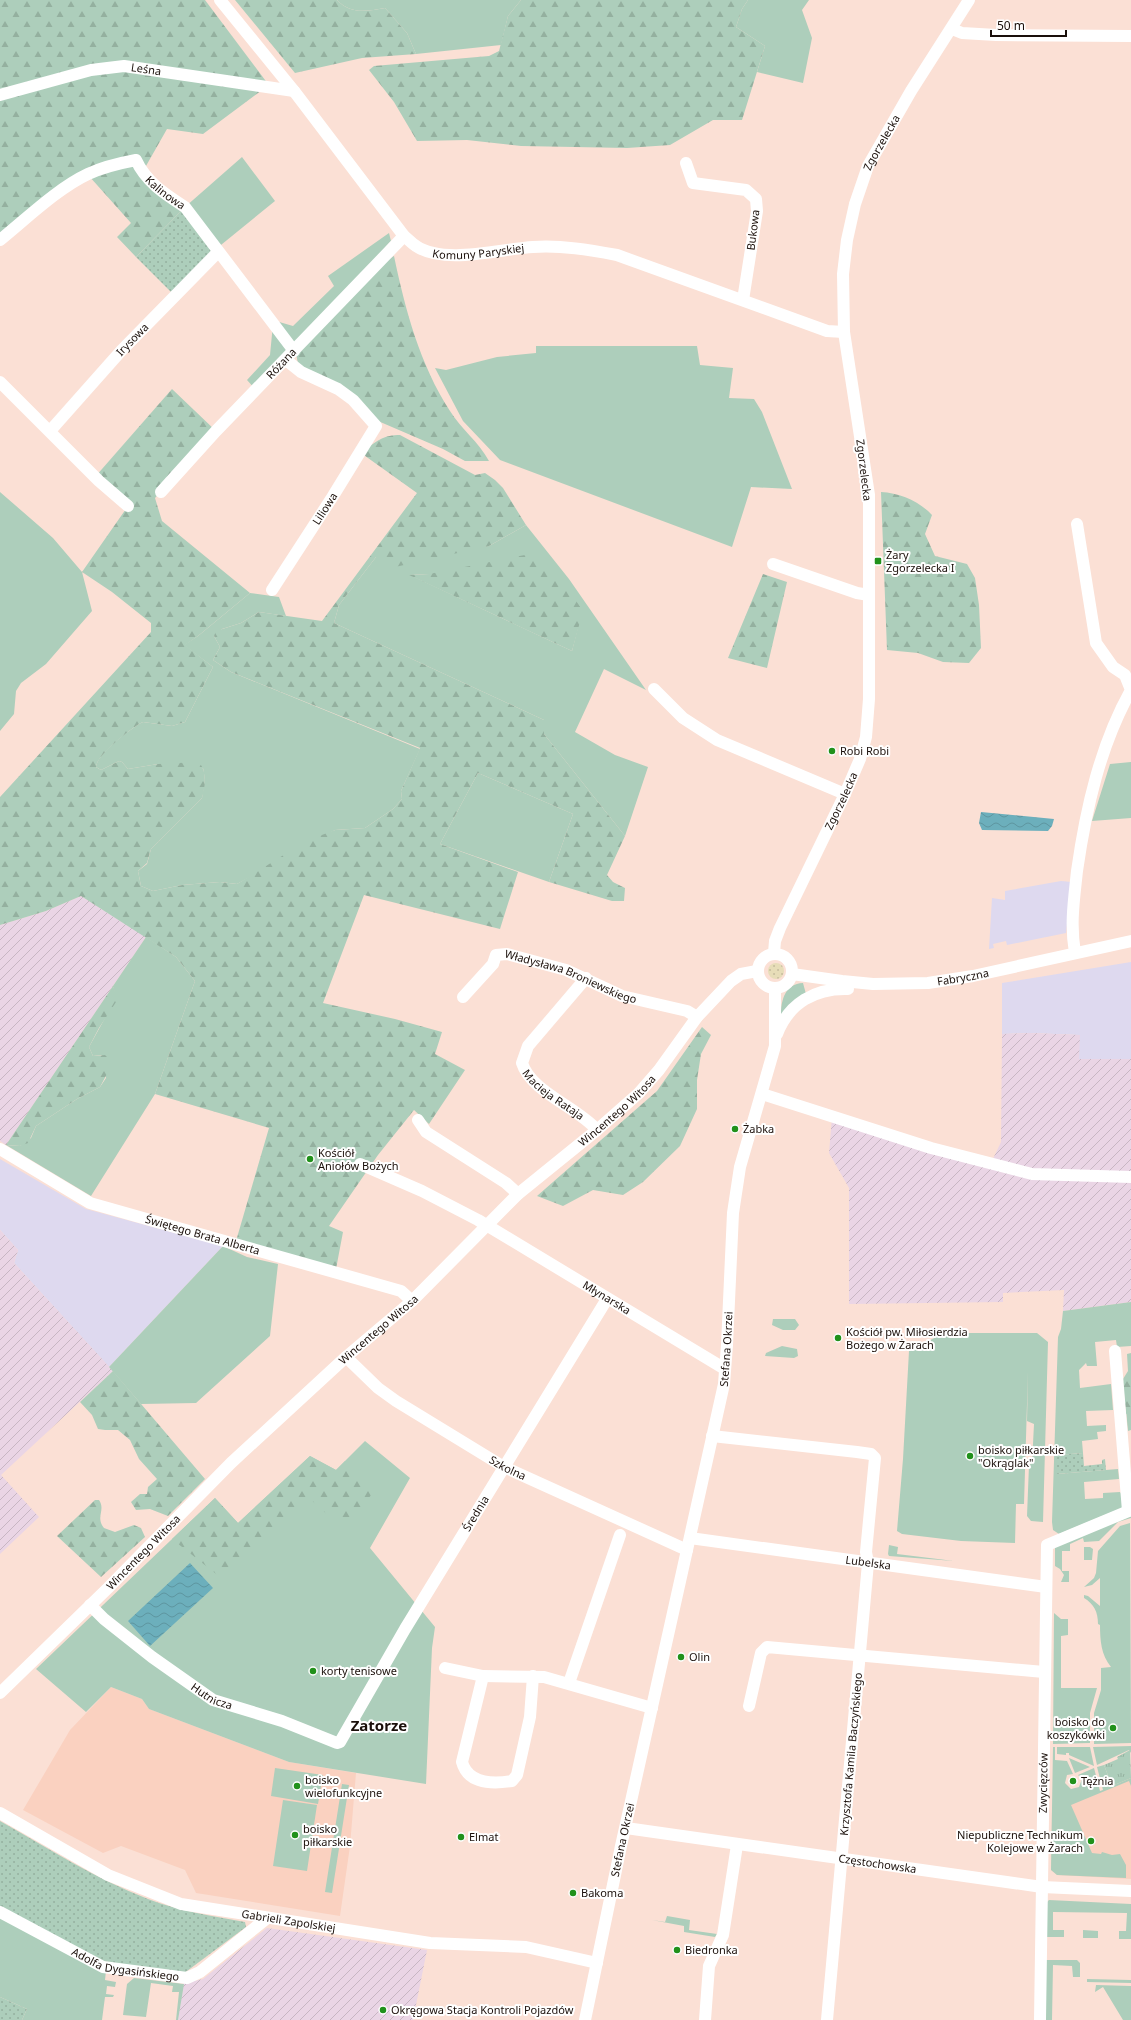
<svg xmlns="http://www.w3.org/2000/svg" width="1131" height="2020" font-family="'Noto Sans',sans-serif">
	<style>
		.commercial { fill: #ded9ef }
		.industrial { fill: url(#industrial-furrows) }
		.built { fill: #fad1c0 }
		.grass { fill: #adcebb; fill-rule: evenodd }
		.forest { fill: url(#forest-firs) }
		.sand { fill: url(#sand-dots) }
		.park { fill: url(#park-tufts) }
		.garden { fill: url(#garden-dots) }
		.water { fill: url(#water-waves) }
		.lines { fill: none; stroke-linecap: round; stroke-linejoin: round }
		.minor { stroke: #fff; stroke-width: 12 }
		.poi-dot { fill: #21911b; stroke: #fff; stroke-width: 1.5 }
		.labels { text-anchor: middle; stroke-width: 4; stroke-linejoin: round; paint-order: stroke }
		.street-label { font-size: 11px; fill: #1a0f0a; stroke: #fff }
		.poi-label { font-size: 11px; fill: #1a0f0a; stroke: #fff; text-anchor: start }
		.district-label { font-size: 15px; font-weight: bold; fill: #1a0f0a; stroke: #fff }
	</style>
	<defs>
		<pattern id="industrial-furrows" width="10" height="10" patternUnits="userSpaceOnUse"><rect width="10" height="10" fill="#ead5e5"/><path d="M-1 1l2-2M0 10L10 0M9 11l2-2" fill="none" stroke="#c8b6c3"/></pattern>
		<pattern id="forest-firs" width="22" height="20" patternUnits="userSpaceOnUse"><rect width="22" height="20" fill="#adcebb"/><path d="M5 1l3.5 6h-7zM16 11l3.5 6h-7z" fill="#94b09f"/></pattern>
		<pattern id="sand-dots" width="8" height="8" patternUnits="userSpaceOnUse"><rect width="8" height="8" fill="#e7ddb8"/><path d="M2 2h.1M6 6h.1" fill="none" stroke="#c6bc9d" stroke-width="1.8" stroke-linecap="round"/></pattern>
		<pattern id="park-tufts" width="24" height="20" patternUnits="userSpaceOnUse"><rect width="24" height="20" fill="#adcebb"/><path d="M3 7l-1-3M5 7V3M7 7l1-3M15 17l-1-3M17 17v-4M19 17l1-3" fill="none" stroke="#94b09f"/></pattern>
		<pattern id="garden-dots" width="8" height="8" patternUnits="userSpaceOnUse"><rect width="8" height="8" fill="#adcebb"/><path d="M2 2h.1M6 6h.1" fill="none" stroke="#94b09f" stroke-width="1.8" stroke-linecap="round"/></pattern>
		<pattern id="water-waves" width="16" height="10" patternUnits="userSpaceOnUse"><rect width="16" height="10" fill="#6cafbc"/><path d="M0 5q4-4 8 0t8 0" fill="none" stroke="#5d95a0"/></pattern>
	</defs>
	<rect width="100%" height="100%" fill="#fbe0d5"/>
	<path class="commercial" d="M1061,881L1072,882L1066,933L1007,945L1006,941L993,944L994,948L989,949L992,898L1005,900V891Z
		M1131,962V1059H1079V1035L1030,1033L1002,1034V983Z
		M0,1159L86,1209L223,1246L109,1367L14,1263L18,1250L0,1230Z"/>
	<path class="industrial" d="M81,896L146,937L6,1145L0,1141V925L46,911Z
		M1030,1033L1080,1035L1079,1059H1131V1302L1063,1311L1064,1290L1003,1293V1302L849,1304V1188L829,1153L832,1117L991,1163L1001,1142L1002,1034Z
		M0,1230L18,1250L14,1263L113,1371L1,1475L39,1517L0,1554Z
		M267,1928L427,1950L413,2020H178L184,1981H194L203,1979Z"/>
	<path class="built" d="M111,1687L142,1699L149,1709L289,1762L356,1773L350,1846L340,1916L196,1893L185,1870L121,1846L103,1853L23,1810L70,1730Z
		M1131,1778V1879L1057,1875L1051,1870L1052,1812Z"/>
	<path class="grass" d="M337,0H521L508,16L501,45L416,54L407,33L385,8C367,11 351,15 337,0Z
		M748,0H809L802,10L812,38L803,83L757,72L765,46L736,27L742,9Z
		M242,157L275,201L216,249L185,207Z
		M389,233L391,241L256,390L247,380L270,355L273,324L269,319L293,326L334,286L328,276Z
		M536,346H697L700,365L733,368L729,398L754,399L762,412L792,489L751,487L732,547L500,460L463,421L435,368L446,370L497,357L536,353Z
		M0,492L53,538L82,572L92,611L46,664L21,683L16,691L14,714L0,731Z
		M526,525L569,579L646,690L604,669L575,732L615,755L648,767L625,836L544,734V720L334,623L339,605L376,557L489,546ZM429,574L582,611L572,651L410,575Z
		M250,593L279,597L286,616L259,612L241,623L222,629L214,636L220,647L213,660L231,672L420,749L401,791L402,799L393,809L365,828L335,830L237,884L220,882L182,885L153,891L141,886L138,871L147,864L151,849L202,798L205,779L203,768L158,764L128,769L122,762L119,761L101,770L96,767C96,755 132,727 143,722L172,726L185,722L213,667L184,645L198,636Z
		M1131,762V818L1092,821L1110,764Z
		M478,773L573,814L549,882L440,844Z
		M146,937L176,957L195,981L155,1094L91,1196L6,1145L20,1146L31,1138L36,1126L77,1099L100,1087L106,1078L102,1055L93,1056L89,1047L116,998L113,986Z
		M803,983L806,994L781,1015C781,1000 785,984 803,983Z
		M223,1246L247,1257L278,1264L270,1336L196,1403L141,1404L109,1367Z
		M1131,1302V1346L1117,1347L1116,1340L1095,1342L1097,1366H1087L1086,1363L1079,1370L1080,1388L1111,1384L1113,1410L1086,1411L1087,1426L1106,1425V1431L1097,1432L1098,1439L1082,1441L1083,1453L1057,1455V1474L1118,1469L1119,1479L1084,1482L1085,1499L1103,1498V1493L1120,1492L1124,1498L1122,1508L1059,1534L1053,1530L1052,1522L1058,1337L1061,1329L1063,1311Z
		M773,1319H795L799,1325L795,1330H783L772,1325Z
		M944,1333H1037L1048,1342L1043,1522L1031,1521L1027,1516L1029,1465L1032,1463L1034,1424L1027,1421L1028,1371L1024,1504H1016L1015,1543L961,1541L902,1534L897,1531L903,1459L909,1351Z
		M782,1346L797,1349L798,1356L794,1358L765,1356L766,1353Z
		M1131,1353V1430L1128,1431L1123,1379L1128,1371L1127,1354Z
		M365,1441L410,1478L370,1548L435,1627L432,1648L426,1784L289,1762L149,1709L142,1699L111,1687L86,1712L36,1669L215,1498L238,1523L310,1456L336,1470Z
		M1131,1514V1518L1118,1522L1099,1541L1084,1542L1083,1538L1070,1544V1551H1062V1571H1069V1582H1061L1064,1575L1060,1569L1055,1566V1547Z
		M1130,1523L1131,1743L1094,1744V1713L1101,1690V1668L1111,1667C1101,1655 1100,1640 1100,1625L1098,1624C1098,1612 1094,1604 1084,1598V1595L1088,1596L1100,1606V1578L1092,1585L1084,1587L1094,1578L1096,1573L1098,1551L1120,1526Z
		M889,1545L898,1547L897,1554L954,1561L889,1556L888,1554Z
		M1084,1547H1090L1093,1549L1092,1560H1084Z
		M1054,1613L1061,1619H1068V1635L1061,1636V1688H1097L1090,1713V1743L1053,1744Z
		M1131,1746V1753L1129,1750L1097,1765L1093,1747Z
		M1053,1747H1055V1760L1067,1761L1073,1774L1067,1775L1065,1783L1071,1789L1079,1787L1082,1779L1078,1775L1094,1768L1100,1791L1103,1790L1097,1767L1104,1765L1112,1786L1131,1778V1776V1786L1129,1781L1071,1805L1092,1853L1101,1854L1102,1852L1112,1855L1120,1854L1126,1865V1878L1057,1875L1051,1870Z
		M1057,1747H1090L1094,1766L1069,1755V1753H1066V1755L1057,1754Z
		M1069,1758L1090,1767L1075,1773Z
		M275,1768L323,1775L318,1804L271,1796Z
		M342,1784L349,1785L332,1893L325,1892Z
		M283,1800L317,1805L307,1871L273,1866Z
		M1049,1900L1131,1904V1939H1119V1931H1126L1127,1913L1053,1912V1930H1064V1937H1046L1047,1902Z
		M0,1915L106,1971L105,1980L116,1982L115,1987L107,1986L106,1994L114,1995L113,1997H105L102,2020H22L27,2009L0,1997Z
		M667,1916L690,1920L689,1930L717,1934L715,1937L684,1932V1926L652,1920L665,1922Z
		M1083,1930L1098,1931V1938H1083Z
		M1046,1960H1077L1080,1963V1977H1073L1072,1966L1053,1965L1052,2020H1045Z
		M134,1978L184,1984L178,2020H176L179,1992H172L173,1986L151,1983L146,2017L123,2015L127,1984Z
		M1087,1979L1131,1980V1983L1087,1982Z
		M1096,1985L1131,1986V2020H1123L1103,1987L1095,1992Z"/>
	<path class="forest" d="M0,0H205L271,88L266,87L203,134L167,129L142,173L185,207L136,257L117,237L131,223L89,176L0,236Z
		M235,0H337C351,15 367,11 385,8L407,33L416,54L362,58L295,73Z
		M521,0H748L742,9L736,27L765,46L742,120H713L670,145L627,148L521,146L467,140L417,141L394,102L369,70L374,66L489,56L499,51L508,16Z
		M394,256C405,309 420,365 450,411C461,429 479,442 489,461H465L443,449L378,421L298,364L296,353L387,260Z
		M172,389L216,431L155,498L162,521L250,593L198,636L185,645L213,667L185,722L172,726L143,722C132,727 96,756 96,767L101,770L119,761L122,762L128,769L158,764L198,762C208,770 205,787 202,798L151,849L147,863L138,871L141,886L153,891L182,885L220,882L237,884L306,841L335,830L365,828L393,809L402,799L401,791L420,748L231,672L213,660L220,647L214,636L216,631L241,623L259,612L322,621L417,493L361,453C374,443 383,434 400,435L475,475L485,473L495,480L503,488L526,525L489,546L395,567L376,557L339,605L334,623L544,720V734L625,836L607,875L613,882L625,888L624,901H612L549,882L573,814L478,773L440,844L518,872L500,929L364,895L323,1003L395,1019L442,1032L435,1054L465,1070L429,1124L414,1110L378,1155L329,1226L343,1232L336,1269L236,1241L269,1128L155,1094L195,981L176,957L81,896L46,911L0,925V797L151,632V623L112,592L82,572L128,506L95,477Z
		M881,492C900,493 919,501 932,515L925,534L935,556L967,564L975,578L979,605L981,648L969,663L943,662L918,653L887,650Z
		M530,554L563,582L583,611L572,651L409,575L429,574Z
		M763,574L787,582L767,668L728,658Z
		M113,986L116,994V1002L99,1028L89,1047L93,1056L105,1055L108,1058V1072L100,1087L77,1099L36,1126L28,1143L20,1146L6,1145Z
		M702,1027L711,1035L701,1054L697,1080V1109L680,1146L643,1182L623,1195L593,1190L563,1206L537,1196L657,1091Z
		M113,1371L205,1479L168,1516L150,1509L136,1510L131,1502L140,1494H147L148,1487L157,1479L139,1459L130,1440L118,1430H105L98,1429L92,1415L80,1402Z
		M1127,1379H1131V1414H1126L1123,1382Z
		M310,1456L336,1470L345,1461L372,1494L353,1517H330L308,1497L220,1577L172,1539L215,1498L238,1523Z
		M95,1500H99C106,1510 95,1517 104,1528L115,1532L134,1525L141,1528L145,1537L101,1577L57,1536Z"/>
	<path class="sand" d="M768 971a8 8 0 1 1 16 0a8 8 0 1 1-16 0Z"/>
	<path class="park" d="M1130,1750L1131,1778L1112,1786L1104,1765L1118,1759L1117,1757Z"/>
	<path class="garden" d="M185,207L218,252L175,296L136,257Z
		M1083,1453L1084,1466L1102,1464V1460L1105,1459L1106,1470L1057,1474V1455Z
		M0,1821C48,1848 96,1879 148,1899C179,1911 212,1916 245,1922L246,1927L183,1974L102,1961L0,1906Z
		M0,1997L27,2009L22,2020H0Z"/>
	<path class="water" d="M981,812L1054,819L1052,826L1048,831L982,830L979,823Z
		M190,1563L213,1588L150,1646L128,1621Z"/>
	<g class="lines">
		<g class="minor">
			<path id="s1" d="M220,0L294,91L404,236C408,239 411,243 416,246C444,265 500,249 533,247C561,245 590,250 617,255L827,331L844,332"/>
			<path d="M952,29L962,33L996,35L1131,36"/>
			<path id="s2" d="M0,95L91,70L124,66L294,91"/>
			<path d="M686,163L693,183L746,190L756,199L757,211L743,300"/>
			<path id="s3" d="M0,240C26,219 58,188 88,174C103,167 120,163 136,160C146,182 165,194 185,207L294,351"/>
			<path d="M0,382L99,481L128,506"/>
			<path id="s4" d="M50,431L121,351L218,252"/>
			<path id="s5" d="M161,492L216,431L404,236"/>
			<path d="M773,564L857,593L869,595"/>
			<path id="s6" d="M272,590L333,496L376,426L353,400L338,389L301,372L286,360"/>
			<path d="M654,689L683,718L717,740L845,794"/>
			<path id="s7" d="M774,953L775,941L780,928L845,794L860,759L866,737L869,699V495L844,332L843,274L847,240L855,204L868,166L911,91L969,0"/>
			<path d="M1075,953C1070,924 1074,900 1077,871C1086,808 1100,746 1131,690L1125,675L1113,667L1096,643L1077,524"/>
			<circle cx="775" cy="971" r="17"/>
			<path id="s8" d="M792,974L842,981L873,984L928,983L973,976L1131,941"/>
			<path id="s9" d="M586,978L528,1046L522,1063C531,1092 577,1107 597,1130"/>
			<path id="s10" d="M463,997L493,964L496,955L507,954L566,970L622,996L687,1011L697,1017"/>
			<path d="M777,1034C789,1003 815,988 848,989"/>
			<path d="M762,1094L931,1148L1032,1174L1131,1177"/>
			<path d="M418,1120L426,1132L506,1183L518,1194"/>
			<path id="s11" d="M0,1149L90,1203L401,1291L412,1301"/>
			<path id="s12" d="M360,1164L422,1191L478,1220L725,1369"/>
			<path d="M1115,1351L1128,1511"/>
			<path id="s13" d="M346,1357L378,1388L396,1401L504,1467L687,1550"/>
			<path d="M712,1436L857,1452L871,1454L875,1458L866,1552L868,1563L827,2020"/>
			<path id="s14" d="M690,1538L1046,1587"/>
			<path id="s15" d="M90,1605L104,1619L152,1657L213,1700L282,1721L337,1743L340,1742L405,1629L607,1299"/>
			<path d="M445,1668L483,1676L544,1677L652,1708"/>
			<path d="M483,1676L462,1762C468,1784 493,1784 512,1781L517,1775L530,1717L533,1676"/>
			<path d="M569,1683L620,1535"/>
			<path id="s16" d="M0,1693L108,1588L231,1463L346,1357L412,1301L518,1194L597,1130L639,1093L659,1070L697,1017L731,981L741,974L757,971"/>
			<path d="M749,1706L761,1653L767,1647L1044,1672"/>
			<path id="s17" d="M0,1813L108,1875L181,1904L430,1943L526,1947L597,1963"/>
			<path id="s18" d="M626,1828L1042,1887L1131,1891"/>
			<path id="s19" d="M0,1912L103,1967L187,1978L200,1972L266,1919"/>
			<path id="s20" d="M585,2020L621,1846L724,1384L727,1345L733,1213L740,1167L775,1046V988"/>
			<path d="M705,2020L709,1966L723,1935L737,1845"/>
			<path id="s21" d="M1040,2020C1042,1862 1044,1704 1047,1545L1131,1510"/>
		</g>
	</g>
	<g class="poi-dot">
		<rect x="874" y="557" width="8" height="8" rx="2"/>
		<circle cx="832" cy="751" r="4"/>
		<circle cx="735" cy="1129" r="4"/>
		<circle cx="310" cy="1159" r="4"/>
		<circle cx="838" cy="1338" r="4"/>
		<circle cx="970" cy="1456" r="4"/>
		<circle cx="681" cy="1657" r="4"/>
		<circle cx="313" cy="1671" r="4"/>
		<circle cx="1113" cy="1728" r="4"/>
		<circle cx="1073" cy="1781" r="4"/>
		<circle cx="297" cy="1786" r="4"/>
		<circle cx="295" cy="1835" r="4"/>
		<circle cx="461" cy="1837" r="4"/>
		<circle cx="1091" cy="1841" r="4"/>
		<circle cx="573" cy="1893" r="4"/>
		<circle cx="677" cy="1950" r="4"/>
		<circle cx="383" cy="2010" r="4"/>
	</g>
	<g class="labels">
		<g class="street-label">
			<text dy="4" stroke="none"><textPath href="#s2" startOffset="150">Leśna</textPath></text>
			<text dy="4" stroke="none"><textPath href="#s7" startOffset="839">Zgorzelecka</textPath></text>
			<text dy="4" stroke="none"><textPath href="#s3" startOffset="205">Kalinowa</textPath></text>
			<text transform="translate(753 230) rotate(-83)" y="4">Bukowa</text>
			<text dy="4" stroke="none"><textPath href="#s1" startOffset="379">Komuny Paryskiej</textPath></text>
			<text dy="4" stroke="none"><textPath href="#s4" startOffset="123">Irysowa</textPath></text>
			<text dy="4" stroke="none"><textPath href="#s5" startOffset="176">Różana</textPath></text>
			<text transform="translate(864 470) rotate(83)" y="4">Zgorzelecka</text>
			<text dy="4" stroke="none"><textPath href="#s6" startOffset="97">Liliowa</textPath></text>
			<text dy="4" stroke="none"><textPath href="#s7" startOffset="167">Zgorzelecka</textPath></text>
			<text dy="4" stroke="none"><textPath href="#s8" startOffset="172">Fabryczna</textPath></text>
			<text dy="4" stroke="none"><textPath href="#s10" startOffset="133">Władysława Broniewskiego</textPath></text>
			<text dy="4" stroke="none"><textPath href="#s9" startOffset="153">Macieja Rataja</textPath></text>
			<text dy="4" stroke="none"><textPath href="#s16" startOffset="849">Wincentego Witosa</textPath></text>
			<text dy="4" stroke="none"><textPath href="#s11" startOffset="222">Świętego Brata Alberta</textPath></text>
			<text dy="4" stroke="none"><textPath href="#s12" startOffset="281">Młynarska</textPath></text>
			<text dy="4" stroke="none"><textPath href="#s16" startOffset="525">Wincentego Witosa</textPath></text>
			<text dy="4" stroke="none"><textPath href="#s20" startOffset="686">Stefana Okrzei</textPath></text>
			<text dy="4" stroke="none"><textPath href="#s13" startOffset="197">Szkolna</textPath></text>
			<text dy="4" stroke="none"><textPath href="#s15" startOffset="556">Średnia</textPath></text>
			<text dy="4" stroke="none"><textPath href="#s16" startOffset="201">Wincentego Witosa</textPath></text>
			<text dy="4" stroke="none"><textPath href="#s14" startOffset="180">Lubelska</textPath></text>
			<text dy="4" stroke="none"><textPath href="#s15" startOffset="153">Hutnicza</textPath></text>
			<text transform="translate(851 1754) rotate(-85)" y="4">Krzysztofa Kamila Baczyńskiego</text>
			<text dy="4" stroke="none"><textPath href="#s21" startOffset="237">Zwycięzców</textPath></text>
			<text dy="4" stroke="none"><textPath href="#s20" startOffset="184">Stefana Okrzei</textPath></text>
			<text dy="4" stroke="none"><textPath href="#s18" startOffset="254">Częstochowska</textPath></text>
			<text dy="4" stroke="none"><textPath href="#s17" startOffset="312">Gabrieli Zapolskiej</textPath></text>
			<text dy="4" stroke="none"><textPath href="#s19" startOffset="138">Adolfa Dygasińskiego</textPath></text>
		</g>
		<g class="poi-label">
			<text x="886" y="559">Żary<tspan x="886" dy="13">Zgorzelecka I</tspan></text>
			<text x="840" y="755">Robi Robi</text>
			<text x="743" y="1133">Żabka</text>
			<text x="318" y="1157">Kościół<tspan x="318" dy="13">Aniołów Bożych</tspan></text>
			<text x="846" y="1336">Kościół pw. Miłosierdzia<tspan x="846" dy="13">Bożego w Żarach</tspan></text>
			<text x="978" y="1454">boisko piłkarskie<tspan x="978" dy="13">"Okrąglak"</tspan></text>
			<text x="689" y="1661">Olin</text>
			<text x="321" y="1675">korty tenisowe</text>
			<text x="1105" y="1726" text-anchor="end">boisko do<tspan x="1105" dy="13">koszykówki</tspan></text>
			<text x="305" y="1784">boisko<tspan x="305" dy="13">wielofunkcyjne</tspan></text>
			<text x="1081" y="1785">Tężnia</text>
			<text x="303" y="1833">boisko<tspan x="303" dy="13">piłkarskie</tspan></text>
			<text x="1083" y="1839" text-anchor="end">Niepubliczne Technikum<tspan x="1083" dy="13">Kolejowe w Żarach</tspan></text>
			<text x="469" y="1841">Elmat</text>
			<text x="581" y="1897">Bakoma</text>
			<text x="685" y="1954">Biedronka</text>
			<text x="391" y="2014">Okręgowa Stacja Kontroli Pojazdów</text>
		</g>
		<g class="district-label">
			<text x="379" y="1731">Zatorze</text>
		</g>
	</g>
	<path d="M991 30v6h75v-6" fill="none" stroke="#1a0f0a" stroke-width="2"/>
	<text x="997" y="30" font-size="12" fill="#1a0f0a" stroke="#ffffff" stroke-width="3" paint-order="stroke">50 m</text>
</svg>
